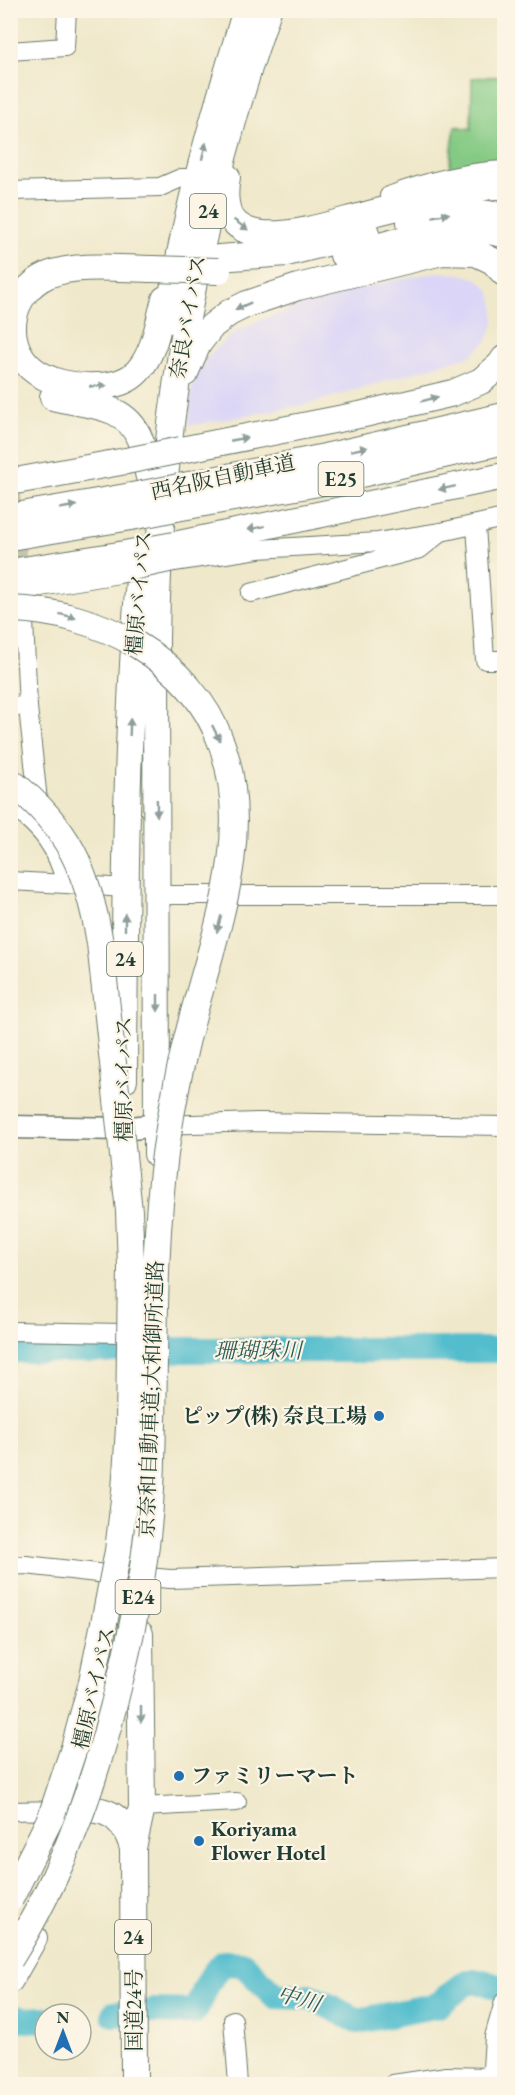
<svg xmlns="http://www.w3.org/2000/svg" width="515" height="2095" font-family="'EB Garamond','Noto Serif JP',serif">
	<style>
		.built { fill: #dbd6f7 }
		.green { fill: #85ca84; stroke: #52845c; stroke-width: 1.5 }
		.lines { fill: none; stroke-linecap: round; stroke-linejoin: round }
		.river { stroke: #52bdcd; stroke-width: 26 }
		.minor-tunnel { stroke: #c5c6ac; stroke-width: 18; stroke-dasharray: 18 9; stroke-linecap: butt }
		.minor-casing { stroke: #687968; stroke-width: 20 }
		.major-casing { stroke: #687968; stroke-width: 25 }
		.highway-casing { stroke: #687968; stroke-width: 28 }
		.minor { stroke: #fff; stroke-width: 18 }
		.major { stroke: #fff; stroke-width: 22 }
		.highway { stroke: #fff; stroke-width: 26 }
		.minor-bridge-casing { stroke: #687968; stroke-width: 20; stroke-linecap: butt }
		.highway-bridge-casing { stroke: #687968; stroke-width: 28; stroke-linecap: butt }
		.minor-bridge { stroke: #fff; stroke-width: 18 }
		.highway-bridge { stroke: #fff; stroke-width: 26 }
		.oneway { fill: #8f9e9a }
		.poi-dot { fill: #1f6fb2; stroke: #fcf5e5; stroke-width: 2 }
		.labels { text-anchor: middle; stroke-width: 4.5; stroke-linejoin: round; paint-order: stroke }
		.shield { fill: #fcf5e5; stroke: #617469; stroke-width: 1.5 }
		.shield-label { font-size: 20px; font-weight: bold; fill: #1f3d34 }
		.street-label { font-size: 21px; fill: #1f3d34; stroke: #fcf5e5 }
		.poi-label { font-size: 21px; font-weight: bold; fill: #1f3d34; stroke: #fcf5e5; text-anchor: start }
		.water-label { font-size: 22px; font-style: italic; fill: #2c5d5a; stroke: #fcf5e5 }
	</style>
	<rect width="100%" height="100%" fill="#fcf5e5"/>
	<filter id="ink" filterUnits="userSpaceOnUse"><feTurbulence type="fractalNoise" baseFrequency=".0167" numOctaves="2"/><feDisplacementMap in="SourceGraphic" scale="12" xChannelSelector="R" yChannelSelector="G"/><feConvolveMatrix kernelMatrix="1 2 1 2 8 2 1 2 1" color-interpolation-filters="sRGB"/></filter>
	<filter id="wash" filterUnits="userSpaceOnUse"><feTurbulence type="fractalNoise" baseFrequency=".008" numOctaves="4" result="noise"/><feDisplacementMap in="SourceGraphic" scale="24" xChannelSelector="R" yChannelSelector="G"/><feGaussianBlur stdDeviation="1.35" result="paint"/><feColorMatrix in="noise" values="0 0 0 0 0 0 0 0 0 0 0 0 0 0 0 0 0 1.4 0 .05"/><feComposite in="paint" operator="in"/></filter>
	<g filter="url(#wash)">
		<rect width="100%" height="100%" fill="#efe8ca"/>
		<path class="built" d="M436,272L461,274L478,279L490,291L494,305V324L486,342L472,355L309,404L189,426L190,398L197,372L213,351L236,331L268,317L328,295Z"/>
		<path class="green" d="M504,76V162L449,171L455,126L471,129L472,78Z"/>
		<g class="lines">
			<path class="river" d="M10,1350H504
				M154,2011L193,2012C203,2002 203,1989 211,1978C214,1972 219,1968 224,1963L243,1964L275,1996L311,1997L358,2021L438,2005L467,1982H483L504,1989
				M114,2014L127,2013
				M11,2017L27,2020L45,2019"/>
		</g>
	</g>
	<g filter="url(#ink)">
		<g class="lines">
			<path class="minor-tunnel" d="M10,487L21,581"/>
			<defs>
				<path id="minor" d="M10,51L65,47L67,10
					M10,191L160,187L181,178H197
					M389,196C425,182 465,172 504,170
					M476,526L485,660H504
					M174,562L258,549L378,542L441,532
					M10,592L119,574
					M251,593L420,549L441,532L504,518
					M23,600L28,707
					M10,706L28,707L39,810
					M10,804C42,829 56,845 66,884L125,888
					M10,881L66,884
					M158,895H504
					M159,1125L259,1122L504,1126
					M10,1331L124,1333
					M10,1566L26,1565L115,1575
					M148,1577L170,1579L504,1568
					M10,1811L62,1810
					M134,1816L142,1807L237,1802
					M233,2020L238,2084
					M393,2084L447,2076L491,2077
					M491,2084L494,2037L504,2002"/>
				<path id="major" d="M10,1127L123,1129L157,1125"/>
				<path id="highway" d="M227,177C211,266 315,228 362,216C396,207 430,199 465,191L491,186H504
					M410,222C443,214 472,209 504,217
					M343,255C395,244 451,221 504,234
					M219,258L287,253L366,233
					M153,269C122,269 77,263 48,275C11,291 0,340 31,368C48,383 75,387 96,386C111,386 127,383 138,371C155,352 158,324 165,299
					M168,320C184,214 215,113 246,10
					M185,373L198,344L212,326L229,313L247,304L298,287L442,252L476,253L493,261L504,273
					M53,397C86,406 126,402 140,440C144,452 146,465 149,477
					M181,450L364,414L453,393L481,381L500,365L504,359
					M10,482L126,461
					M179,487L325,457L504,416
					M176,508L330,481L504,441
					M10,517L132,496
					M10,537L131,517
					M174,545L504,476
					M10,572L119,555
					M124,1080C125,906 125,730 141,556
					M157,1154L156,639C159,424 198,213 268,10
					M62,1810C99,1808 121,1807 133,1848L134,2084
					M133,1848L142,1807L140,1634
					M10,1980L34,1938"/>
			</defs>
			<use href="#minor" class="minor-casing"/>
			<use href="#major" class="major-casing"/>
			<use href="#highway" class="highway-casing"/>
			<use href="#minor" class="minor"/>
			<use href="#major" class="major"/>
			<use href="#highway" class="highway"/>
			<defs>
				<path id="minor-bridge" d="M119,574L174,562"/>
				<path id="highway-bridge" d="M153,269L218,271
					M126,461L181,450
					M132,496L179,487
					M131,517L176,508
					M119,555L174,545
					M10,609C97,611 192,658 222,745C252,832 219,920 196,1005C182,1054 172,1104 165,1154C151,1265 156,1377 151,1489C148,1552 136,1615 121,1676C97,1777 66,1870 10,1959
					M10,781C69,827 88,871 100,943L129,1211L131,1267L129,1427L125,1491L118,1551L105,1618L91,1686L74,1748L51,1817L10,1899"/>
			</defs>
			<use href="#minor-bridge" class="minor-bridge-casing"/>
			<use href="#highway-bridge" class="highway-bridge-casing"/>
			<use href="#minor-bridge" class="minor-bridge"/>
			<use href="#highway-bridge" class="highway-bridge"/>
		</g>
		<defs><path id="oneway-solid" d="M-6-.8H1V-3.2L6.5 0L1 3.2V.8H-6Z" transform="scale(1.5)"/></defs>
		<g class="oneway">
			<use href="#oneway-solid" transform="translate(204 151) rotate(-76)"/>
			<use href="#oneway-solid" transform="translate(441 215) rotate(-10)"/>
			<use href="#oneway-solid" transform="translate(241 225) rotate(35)"/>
			<use href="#oneway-solid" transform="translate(243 306) rotate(156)"/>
			<use href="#oneway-solid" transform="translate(98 386) rotate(-3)"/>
			<use href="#oneway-solid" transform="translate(430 399) rotate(-15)"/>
			<use href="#oneway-solid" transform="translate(239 439) rotate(-11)"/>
			<use href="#oneway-solid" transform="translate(359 449) rotate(-12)"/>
			<use href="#oneway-solid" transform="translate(447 488) rotate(168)"/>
			<use href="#oneway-solid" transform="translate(68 507) rotate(-10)"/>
			<use href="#oneway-solid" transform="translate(256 528) rotate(168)"/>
			<use href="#oneway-solid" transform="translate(68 616) rotate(14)"/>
			<use href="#oneway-solid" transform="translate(130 727) rotate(-88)"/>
			<use href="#oneway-solid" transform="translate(216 733) rotate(64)"/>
			<use href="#oneway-solid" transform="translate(157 808) rotate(89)"/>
			<use href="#oneway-solid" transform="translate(125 922) rotate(-90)"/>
			<use href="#oneway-solid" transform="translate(219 924) rotate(105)"/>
			<use href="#oneway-solid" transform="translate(158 1003) rotate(90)"/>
			<use href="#oneway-solid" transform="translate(141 1714) rotate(90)"/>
		</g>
	</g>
	<g class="poi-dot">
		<circle cx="379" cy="1416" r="6"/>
		<circle cx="179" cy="1776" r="6"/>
		<circle cx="199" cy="1841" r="6"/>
	</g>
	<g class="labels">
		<g class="shield">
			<rect x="190" y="194" width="36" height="34" rx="4.5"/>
			<rect x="318.5" y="462" width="45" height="34" rx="4.5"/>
			<rect x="107" y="942" width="36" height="34" rx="4.5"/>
			<rect x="115.5" y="1580" width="45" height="34" rx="4.5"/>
			<rect x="115" y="1920" width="36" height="34" rx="4.5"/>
		</g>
		<g class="shield-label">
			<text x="208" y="218">24</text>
			<text x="341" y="486">E25</text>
			<text x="125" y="966">24</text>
			<text x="138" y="1604">E24</text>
			<text x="133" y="1944">24</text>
		</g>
		<g class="street-label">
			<text transform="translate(188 317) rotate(-80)" y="7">奈良バイパス</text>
			<text transform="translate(223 477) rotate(-12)" y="7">西名阪自動車道</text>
			<text transform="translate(139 593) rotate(-85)" y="7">橿原バイパス</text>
			<text transform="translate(124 1079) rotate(-90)" y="7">橿原バイパス</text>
			<text transform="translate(151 1399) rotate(-88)" y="7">京奈和自動車道;大和御所道路</text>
			<text transform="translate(94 1688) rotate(-77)" y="7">橿原バイパス</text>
			<text transform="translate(134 2010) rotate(-90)" y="7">国道24号</text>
		</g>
		<g class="poi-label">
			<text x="367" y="1423" text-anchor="end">ピップ(株) 奈良工場</text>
			<text x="191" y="1783">ファミリーマート</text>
			<text x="211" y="1836">Koriyama<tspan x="211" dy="24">Flower Hotel</tspan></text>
		</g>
		<g class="water-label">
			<text x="258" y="1358">珊瑚珠川</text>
			<text transform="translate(299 1998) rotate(16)" y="8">中川</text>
		</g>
	</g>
	<rect width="515" height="2095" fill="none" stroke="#fcf5e5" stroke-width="36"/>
	<g transform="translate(63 2032)"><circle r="28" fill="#fcf5e5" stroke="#a4ab9e" stroke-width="1.5"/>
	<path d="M0-4.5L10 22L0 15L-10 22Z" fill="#1f6fb2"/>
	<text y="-9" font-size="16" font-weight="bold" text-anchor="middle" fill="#1f3d34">N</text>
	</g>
</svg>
